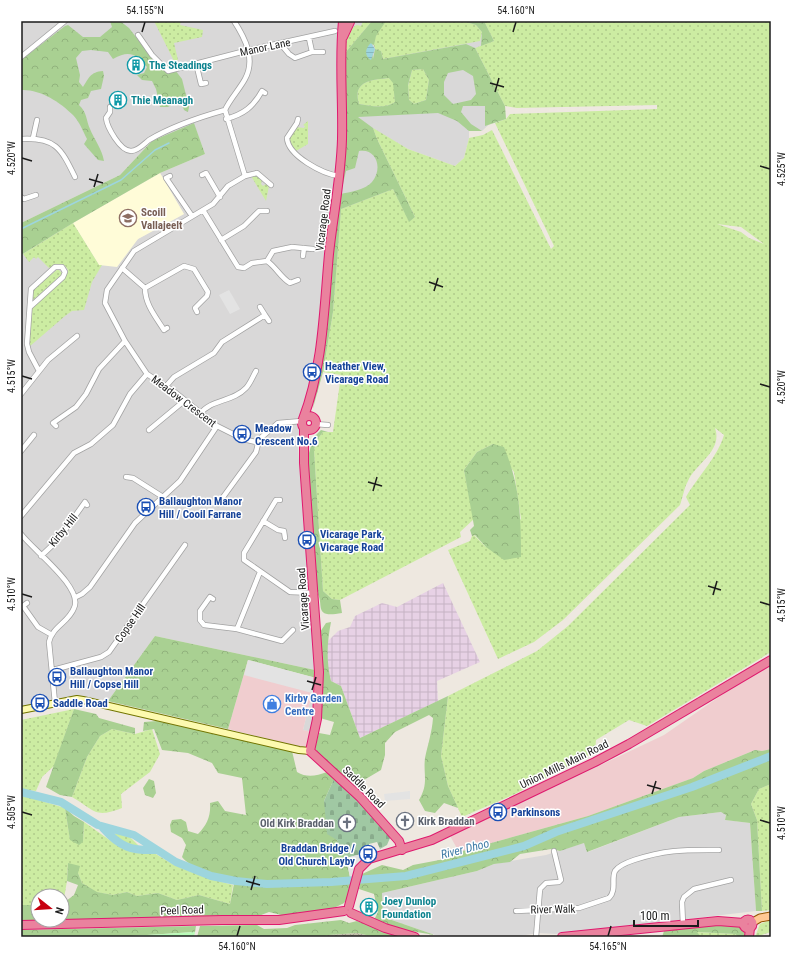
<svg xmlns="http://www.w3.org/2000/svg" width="792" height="958" font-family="'Roboto Condensed',sans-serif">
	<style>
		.residential { fill: #d9d8d8 }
		.commercial { fill: #f0cdcf }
		.industrial { fill: url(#industrial-grid) }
		.education { fill: #fffcd8 }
		.construction { fill: url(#construction-cross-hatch) }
		.grass { fill: url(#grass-dots); fill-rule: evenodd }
		.forest { fill: url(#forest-crowns); fill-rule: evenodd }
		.cemetery { fill: url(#cemetery-stones) }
		.park { fill: url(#park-crowns) }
		.parking { fill: #e3e3e3 }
		.water { fill: url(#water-rules) }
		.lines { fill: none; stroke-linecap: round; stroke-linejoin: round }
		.stream { stroke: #9dd5de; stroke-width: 1.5 }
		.river { stroke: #9dd5de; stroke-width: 8 }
		.street-casing { stroke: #a2a2a2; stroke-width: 6 }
		.secondary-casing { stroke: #727500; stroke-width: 8 }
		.primary-casing { stroke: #935600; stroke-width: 9 }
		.highway-casing { stroke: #df1a6e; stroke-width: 10 }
		.street { stroke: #fff; stroke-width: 4.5 }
		.secondary { stroke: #fdfaaf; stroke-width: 6 }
		.primary { stroke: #ffc894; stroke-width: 7 }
		.highway { stroke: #ea829e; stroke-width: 8 }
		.ticks { fill: none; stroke: #1b1b1b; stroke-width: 1.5 }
		.labels { text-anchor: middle; stroke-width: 3; stroke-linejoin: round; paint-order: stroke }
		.street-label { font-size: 11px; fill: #1b1b1b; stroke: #fff }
		.culture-label { font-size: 11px; font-weight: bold; fill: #0d838f; stroke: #fff; text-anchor: start }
		.education-label { font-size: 11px; font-weight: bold; fill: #785e54; stroke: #fff; text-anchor: start }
		.transit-label { font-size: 11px; font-weight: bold; fill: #164399; stroke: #fff; text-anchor: start }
		.shop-label { font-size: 11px; font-weight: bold; fill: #366cbe; stroke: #fff; text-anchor: start }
		.worship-label { font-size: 11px; font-weight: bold; fill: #5b616d; stroke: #fff; text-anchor: start }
		.water-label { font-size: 12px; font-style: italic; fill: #417ca7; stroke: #fff }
		.neatline { fill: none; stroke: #1b1b1b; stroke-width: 1.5 }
		.ticks-label { font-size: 10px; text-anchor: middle; fill: #1b1b1b }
	</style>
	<defs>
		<pattern id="industrial-grid" width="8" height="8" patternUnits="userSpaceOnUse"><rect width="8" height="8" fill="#e7d1e5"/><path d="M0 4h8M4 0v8" fill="none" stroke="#c6b3c4"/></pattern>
		<pattern id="construction-cross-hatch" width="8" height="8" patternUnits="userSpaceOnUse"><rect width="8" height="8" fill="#c2c0ab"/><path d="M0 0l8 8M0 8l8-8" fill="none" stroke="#a6a493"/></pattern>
		<pattern id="grass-dots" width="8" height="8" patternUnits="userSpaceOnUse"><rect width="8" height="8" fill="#cceca2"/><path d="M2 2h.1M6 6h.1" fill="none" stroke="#afca8b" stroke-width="1.8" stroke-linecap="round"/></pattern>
		<pattern id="forest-crowns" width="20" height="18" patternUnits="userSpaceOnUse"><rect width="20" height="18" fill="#a9d092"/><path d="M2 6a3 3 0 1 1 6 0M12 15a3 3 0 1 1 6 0" fill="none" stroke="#91b27d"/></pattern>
		<pattern id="cemetery-stones" width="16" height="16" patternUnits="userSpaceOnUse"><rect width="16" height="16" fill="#a0c8a3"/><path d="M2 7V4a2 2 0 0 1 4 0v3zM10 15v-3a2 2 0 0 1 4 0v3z" fill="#89ab8c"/></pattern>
		<pattern id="park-crowns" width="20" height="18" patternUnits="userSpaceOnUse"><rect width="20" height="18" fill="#b9fcb9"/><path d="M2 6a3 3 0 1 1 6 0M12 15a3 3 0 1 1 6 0" fill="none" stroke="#9ed79e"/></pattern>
		<pattern id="water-rules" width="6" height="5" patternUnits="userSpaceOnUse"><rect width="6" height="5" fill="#9dd5de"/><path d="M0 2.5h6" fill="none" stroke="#87b6be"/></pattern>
	</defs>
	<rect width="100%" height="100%" fill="#eee8e0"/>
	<path class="residential" d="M21,21H484L494,41L476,48L500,114L482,131H469V138L464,158L455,166L408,149L373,129L393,189L320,321L298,447L315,670L155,636L108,701L77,696L61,698L21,707V255L73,223L99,265L138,239L184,214L160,173L205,154L194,124L152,141L120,175L21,223Z
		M312,693L316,694L312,732L303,730Z
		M721,812L726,814L725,820L750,823L756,911L603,929L556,934L538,933L514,937H447L435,935L383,917L382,893L477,871L494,864L546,855L584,843L588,852L679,817Z"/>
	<path class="commercial" d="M248,660L316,694L312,693L303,730L312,732L308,746L304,748L228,729Z
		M771,661V749L762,751L755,750L704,771L693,778L588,816L459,852L449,834L546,791L664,735Z"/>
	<path class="industrial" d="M443,583L480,662L437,681L438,701L360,738L341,686L331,681L327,665V642L338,631L350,627L355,616L382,603L397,607Z"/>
	<path class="education" d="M160,173L184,214L138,239L117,267L99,265L73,223Z"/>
	<path class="construction" d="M357,933L375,937H321L329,935Z"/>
	<path class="grass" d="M154,21H181L180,25L203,30L202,37L174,43L178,60L174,61Z
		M363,21H372L346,52C346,42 346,30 357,25L361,26Z
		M386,21H463L476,25L482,32L480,41L383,59L381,51L375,49C371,39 380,29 386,21Z
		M484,21H771V652L647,726L629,720L596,740L595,752L515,794L462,817L448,786L441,756L448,696L537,651L568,626L690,505L686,497C698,476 717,458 724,435L715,428C723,451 696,463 688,481C684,488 683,497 680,505L563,620L534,642L498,659L448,550L470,541L472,536L474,535L486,547L521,519L514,472L493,444L477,452L464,470L474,519L460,532L461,537L340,600L332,599L323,591L314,450L317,440L323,432H333L341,375L323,372L333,312L341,209L393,189L409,221L415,217L377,139L373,128L408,149L455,166L464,158L469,138L483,135L492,130L551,249L554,246L495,123L506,119L510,114L657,109V105L517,108L505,106L475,48L494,41ZM717,224L741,227L764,244L749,238L741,232Z
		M423,69L429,80L426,100L414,104L409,100L408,86L412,70Z
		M389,78L394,83L395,102C386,109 370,106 359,104C352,81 371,80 389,78Z
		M308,121V144L296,151L291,146L289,138L296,127L304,128L305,126L303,125Z
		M256,175L262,180L261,184L263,186L266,184L269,186L266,201L251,176Z
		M73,223L99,265H102L92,282L84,310L72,311L65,316L29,347L32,308L64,279L68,270C62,259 56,266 49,268L38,257L36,259L34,257L29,262L23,254Z
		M58,269L62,273L61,277L33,300V289Z
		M74,709L54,766L42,777L36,791L21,789V720Z
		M112,729L135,734L152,729L160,754L150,772L121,794L122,808C94,819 95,810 72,797L87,757L100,736Z
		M771,784V910L762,911L757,820L751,804L759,789Z
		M25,796L65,808L70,839L83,842L84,822L118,846L135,852L154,853L174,865L207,878L233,885L230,904L199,895L177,900L158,893L137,896L127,892L113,895L96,892L82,883L78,873L68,863L67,881L63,904L62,896H38V905H21V797Z
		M113,834H124L132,839L141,848C132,849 117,844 113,834Z
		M771,920V932L755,937L760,924Z
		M696,932L735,934L739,937H701Z"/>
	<path class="forest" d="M110,21H120L129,28L156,63L172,66L182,79L189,107L188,112L184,110L181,103L176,102L168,107H160L156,89L152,81L142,80L137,75L144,73L147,67C135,53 129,50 113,59L108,52L91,50L82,51L76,58L80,75L79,82L83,87C89,78 90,72 103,71L104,76L101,89L91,91L88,98L81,100L79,105C87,112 86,120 90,129C94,139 102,149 104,161L98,160L84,144L87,139C83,131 79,121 73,115C60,102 40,89 21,90V60L65,26L68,25L83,37H100L112,27Z
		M372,21H386L376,36L374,45L371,44L373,59L375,49L381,51L383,59L466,44L475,48L505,106L506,119L485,126V106H463L461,112L471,124L482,131H469L457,121L438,113L358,117L373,128L377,139L415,217L409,222L393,189L341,209L333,312L323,372L313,408L340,194C350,192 365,190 372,182C383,169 377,148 359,151L355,168L346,171L343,184L340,185L344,123L346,118V52ZM423,69L429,80L426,100L414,104L409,100L408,85L412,70ZM463,70L473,76L476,94L471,100L453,104L444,95V82L448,73ZM389,78L393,83L395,102C386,109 370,106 359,104C352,81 371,80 389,78Z
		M463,21H484L494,41L481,46L482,32L476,25Z
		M194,123L205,154L160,173L73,223L21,255V223L120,175L152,141Z
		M321,430L328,432H323L317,440L314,450L323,591L332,599L340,600L342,613C312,619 325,604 317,593L308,477L309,453L313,438Z
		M493,444L504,447C520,486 521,516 521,557L504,560L486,547L475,535L472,536L470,530L474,526L464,470L477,452Z
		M331,622C327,643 326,660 331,681L341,686L360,738L448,696L441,756L448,786L458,808L444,803L435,813L425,811L419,800C429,783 423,775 425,758C428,744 432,732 433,718L429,715L395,732L385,743V755L381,770L364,780L357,789L321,757L315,748L319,733L330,735L334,722L320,718V632L326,623Z
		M155,636L315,670L316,678L248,660L228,729L108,701Z
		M74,709L96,714L99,718L135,728V734L112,729L100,736L87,757L72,797L60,795L46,787Z
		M157,721L292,751L297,772C307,778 316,776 327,772L334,779L324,801L337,840L346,858L352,887L347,899L344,903L332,909L285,916L269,912L256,917L21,922V905H38V920H62V904L74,895L78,885L67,881L68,863L80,866L78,873L82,883L97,892L113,895L127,892L137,896L158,893L177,900L199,895L230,904L235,879C220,875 191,869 182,857L186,845L182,838L171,832L170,825L172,820L181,819L186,822L188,831L198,834C207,825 211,816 210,803L218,801L225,811L246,815L242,778L218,773L212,763L188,753L162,750L154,729L143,731L144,722Z
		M771,749V784L759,789L751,804L757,820L762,911H756L750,823L725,820L726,815L721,812L679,817L587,852L584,843L560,851L551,849L520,854L510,862L494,864L477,871L382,893L383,917L435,935L410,931L374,920L378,912L374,894L359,889L362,874L382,865L403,870L413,865L450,858L459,852L588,816L693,778L704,771L755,750L762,751Z
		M149,779L154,781L156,793L153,798L145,795L143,788Z
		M65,808L74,816L84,822L83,842L79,845L70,840Z
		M341,920L349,923L357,921L406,937H375L357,933L329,935L321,937H197L200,926L257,925L264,929L287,928L295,925Z
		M702,924L740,927L743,929L746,937H739L735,934L697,932L701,937H662L664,931L668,929Z
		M196,926L195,932L115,937H21V930Z"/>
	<path class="cemetery" d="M334,779L359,799L388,834L390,838L387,845L380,849L377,842L369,844V852L346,858L337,840L327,834L324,801Z"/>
	<path class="park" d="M195,932L194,937H115Z"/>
	<path class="parking" d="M229,290L240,309L230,314L219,295Z
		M248,660L316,678V694L244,675Z
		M410,791V799L385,801L384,794Z
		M365,853L366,857L352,887L346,858Z"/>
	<path class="water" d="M371,43L375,49L371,60C364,56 365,48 371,43Z"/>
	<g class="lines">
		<path class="stream" d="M21,229L121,180L155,150L169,143"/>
		<path class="river" d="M21,792L61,802L98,825L134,835L176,862L211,876L236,881L267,884L331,882L406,876L524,846L556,832L692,787L771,756
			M103,828C120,847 131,851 156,850"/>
		<defs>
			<path id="street" d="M234,21C245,38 256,59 245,79C239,90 230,99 225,110L245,176L228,186L213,204L134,251L107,290L105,303L125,341L147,374L176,393L217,426L243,439L256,442L278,423L302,421
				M138,35L152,55L168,71L249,50L335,31
				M284,48L289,54L295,58L312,52L309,38
				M312,52H323
				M21,57L65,21
				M196,63L201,84L206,83
				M110,107V112L106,118C107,127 120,151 131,151C138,151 144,144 149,140C171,127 200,117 225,110
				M226,119C244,114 253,107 262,91L265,93
				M298,119L297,123L287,138C288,156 323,174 339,176
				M33,138L37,120
				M21,139C55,137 61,148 75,177
				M202,175L206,173L220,197
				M170,176L166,178L192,216
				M245,176L257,173L271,185
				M21,197L24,199L36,195
				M203,210L238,267L244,268L252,263L267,261
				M221,240L244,226L259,211H267
				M303,256L304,248
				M267,261L273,251L292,247L313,249
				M267,261C276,267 281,278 290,283L298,280
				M122,268L145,288L184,266L194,269L208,292L207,296L195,308L197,312
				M145,288C145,304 155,316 164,330L167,328
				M30,307L63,277L65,272L62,267H55L31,289L27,344L29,352L39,371
				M265,315L269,321
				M166,386L174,377L214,353L222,342L265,315L260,307
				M21,394L48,360L77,336
				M200,414C211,399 233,402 246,388C250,384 253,376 256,371
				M315,424L328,425
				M56,426L53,423L76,407L86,394L99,369L125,341
				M149,430L184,401
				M21,451L34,435
				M126,477L133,478L163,497
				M280,500H276L244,553V560L290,592L315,593
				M218,504L256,452L259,440
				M21,516L74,453L91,444L113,425L130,394L147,374
				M263,521L278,530L284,531L285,538
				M21,534C34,551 84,588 74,608C69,622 52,627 49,642L55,703
				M41,556L58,540L85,502L87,505
				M76,597L82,594L90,587L135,523L180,481L217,426
				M213,599L210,597L200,611V620L204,625L237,629L260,572
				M27,603L23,606L38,627L52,635
				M237,629L282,641L293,630
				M53,670L101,657L109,652L185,545
				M516,911L579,908L609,898C617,890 611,879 615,871C619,865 628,862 634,860C667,849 685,850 719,850
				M683,924L682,902L684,897L694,889L731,880
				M536,937L540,889L546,883L559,882L561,880L554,851"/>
			<path id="secondary" d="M21,710L77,699L83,700L299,750L310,751"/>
			<path id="primary" d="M753,922L760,918L771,916"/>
			<path id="highway" d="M343,37L350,22
				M302 423a7 7 0 1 1 14 0a7 7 0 1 1-14 0Z
				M303,419C323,367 324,309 329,254C333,216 341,178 342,139C343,100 339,60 343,21
				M304,429V463L319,672L317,719L310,751L360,797L399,841L402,850
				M349,906L359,869L369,859L432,840L595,762L629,744L771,660
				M351,913L385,928L415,937
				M743.5 924a4.5 4.5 0 1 1 9 0a4.5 4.5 0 1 1-9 0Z
				M21,925L222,920H279L344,911
				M562,937L718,921L744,923
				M749,937L750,928"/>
		</defs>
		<use href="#street" class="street-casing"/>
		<use href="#secondary" class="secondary-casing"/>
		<use href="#primary" class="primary-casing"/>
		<use href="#highway" class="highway-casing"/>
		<use href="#street" class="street"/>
		<use href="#secondary" class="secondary"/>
		<use href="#primary" class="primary"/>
		<use href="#highway" class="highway"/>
	</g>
	<path class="ticks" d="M142,32L145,22M513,32L516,22M490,83L504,87M495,92L499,78M22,158L32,161M760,166L770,169M89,179L103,183M94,187L98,174M429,282L443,287M434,291L438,278M22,376L32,379M760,384L770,387M368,482L382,486M373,491L377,477M708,586L721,590M22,594L32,597M713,595L717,581M760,602L770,605M307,681L321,685M312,690L316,677M647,785L661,789M652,794L656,781M22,812L32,815M760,820L770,823M246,881L260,885M251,890L255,876M237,936L240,926M608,936L611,926"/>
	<defs>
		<symbol id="building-ring" viewBox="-11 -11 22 22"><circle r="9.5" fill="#fff" stroke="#0f9aa8" stroke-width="1.5"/><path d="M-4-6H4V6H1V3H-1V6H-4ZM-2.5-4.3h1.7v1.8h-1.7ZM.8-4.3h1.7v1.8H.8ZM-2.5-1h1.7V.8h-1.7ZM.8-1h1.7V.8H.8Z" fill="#0f9aa8"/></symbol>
		<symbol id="school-ring" viewBox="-11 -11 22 22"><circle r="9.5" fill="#fff" stroke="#8d6e63" stroke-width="1.5"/><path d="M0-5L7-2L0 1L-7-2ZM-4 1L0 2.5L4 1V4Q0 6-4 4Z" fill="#8d6e63"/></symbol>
		<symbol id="bus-ring" viewBox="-11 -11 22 22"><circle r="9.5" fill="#fff" stroke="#1a4fb4" stroke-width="1.5"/><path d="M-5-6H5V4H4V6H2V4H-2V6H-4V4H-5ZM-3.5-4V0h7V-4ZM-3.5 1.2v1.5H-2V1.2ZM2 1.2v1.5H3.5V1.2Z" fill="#1a4fb4"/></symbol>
		<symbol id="shop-ring" viewBox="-11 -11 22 22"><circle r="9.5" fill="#fff" stroke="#3f7fe0" stroke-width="1.5"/><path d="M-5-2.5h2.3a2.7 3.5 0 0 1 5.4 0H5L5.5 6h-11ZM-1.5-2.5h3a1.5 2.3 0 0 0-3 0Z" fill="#3f7fe0"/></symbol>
		<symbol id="church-ring" viewBox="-11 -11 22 22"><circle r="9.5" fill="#fff" stroke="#6b7280" stroke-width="1.5"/><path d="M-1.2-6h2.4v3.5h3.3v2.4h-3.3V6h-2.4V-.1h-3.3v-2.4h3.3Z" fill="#6b7280"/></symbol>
	</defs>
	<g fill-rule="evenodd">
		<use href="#building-ring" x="126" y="55" width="20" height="20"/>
		<use href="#building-ring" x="108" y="90" width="20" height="20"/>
		<use href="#school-ring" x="118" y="208" width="20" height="20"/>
		<use href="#bus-ring" x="302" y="362" width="20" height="20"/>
		<use href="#bus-ring" x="232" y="424" width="20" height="20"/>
		<use href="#bus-ring" x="136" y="497" width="20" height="20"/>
		<use href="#bus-ring" x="297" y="530" width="20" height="20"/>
		<use href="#bus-ring" x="47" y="667" width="20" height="20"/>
		<use href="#bus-ring" x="30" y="693" width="20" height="20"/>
		<use href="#shop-ring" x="262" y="694" width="20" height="20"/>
		<use href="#bus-ring" x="488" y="802" width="20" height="20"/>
		<use href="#church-ring" x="395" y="811" width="20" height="20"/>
		<use href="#church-ring" x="337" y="813" width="20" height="20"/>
		<use href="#bus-ring" x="358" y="844" width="20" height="20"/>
		<use href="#building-ring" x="359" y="897" width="20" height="20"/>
	</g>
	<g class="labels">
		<g class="street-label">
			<text transform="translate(265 47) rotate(-12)" y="4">Manor Lane</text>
			<text transform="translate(323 220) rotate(-83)" y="4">Vicarage Road</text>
			<text transform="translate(184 401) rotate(37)" y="4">Meadow Crescent</text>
			<text transform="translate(63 530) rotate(-51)" y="4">Kirby Hill</text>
			<text transform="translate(303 599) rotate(-94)" y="4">Vicarage Road</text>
			<text transform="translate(130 623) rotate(-55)" y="4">Copse Hill</text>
			<text transform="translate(564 764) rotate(-26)" y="4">Union Mills Main Road</text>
			<text transform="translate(364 787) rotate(45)" y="4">Saddle Road</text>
			<text transform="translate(553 909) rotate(-1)" y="4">River Walk</text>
			<text transform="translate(182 910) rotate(-2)" y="4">Peel Road</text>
		</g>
		<g class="culture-label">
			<text x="149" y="69">The Steadings</text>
			<text x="131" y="104">Thie Meanagh</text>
			<text x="382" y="905">Joey Dunlop<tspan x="382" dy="13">Foundation</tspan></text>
		</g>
		<g class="education-label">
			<text x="141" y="216">Scoill<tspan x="141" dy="13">Vallajeelt</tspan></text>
		</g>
		<g class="transit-label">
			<text x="325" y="370">Heather View,<tspan x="325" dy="13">Vicarage Road</tspan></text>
			<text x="255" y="432">Meadow<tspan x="255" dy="13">Crescent No.6</tspan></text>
			<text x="159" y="505">Ballaughton Manor<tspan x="159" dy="13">Hill / Cooil Farrane</tspan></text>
			<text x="320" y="538">Vicarage Park,<tspan x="320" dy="13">Vicarage Road</tspan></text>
			<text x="70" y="675">Ballaughton Manor<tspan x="70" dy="13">Hill / Copse Hill</tspan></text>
			<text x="53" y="707">Saddle Road</text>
			<text x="511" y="816">Parkinsons</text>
			<text x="355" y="852" text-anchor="end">Braddan Bridge /<tspan x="355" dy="13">Old Church Layby</tspan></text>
		</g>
		<g class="shop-label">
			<text x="285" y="702">Kirby Garden<tspan x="285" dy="13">Centre</tspan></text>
		</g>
		<g class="worship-label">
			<text x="418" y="825">Kirk Braddan</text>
			<text x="334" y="827" text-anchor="end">Old Kirk Braddan</text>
		</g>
		<g class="water-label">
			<text transform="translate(465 849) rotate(-14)" y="4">River Dhoo</text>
		</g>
	</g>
	<rect width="792" height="958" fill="none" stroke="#ffffff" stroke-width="44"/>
	<g transform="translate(50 908) rotate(107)"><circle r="19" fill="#ffffff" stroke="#a4a4a4"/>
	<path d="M0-3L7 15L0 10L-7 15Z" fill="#c70010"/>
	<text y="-6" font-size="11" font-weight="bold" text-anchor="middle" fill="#1b1b1b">N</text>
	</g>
	<path d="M634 920v6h64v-6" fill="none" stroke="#1b1b1b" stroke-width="2"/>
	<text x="640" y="920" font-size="12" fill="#1b1b1b" stroke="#ffffff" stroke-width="3" paint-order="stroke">100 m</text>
	<rect x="22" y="22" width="748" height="914" class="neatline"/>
	<g class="ticks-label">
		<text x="145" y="14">54.155°N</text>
		<text x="516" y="14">54.160°N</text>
		<text transform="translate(11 158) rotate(-90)" y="4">4.520°W</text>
		<text transform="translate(781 169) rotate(-90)" y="4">4.525°W</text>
		<text transform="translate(11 376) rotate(-90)" y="4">4.515°W</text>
		<text transform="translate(781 387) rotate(-90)" y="4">4.520°W</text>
		<text transform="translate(11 594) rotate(-90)" y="4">4.510°W</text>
		<text transform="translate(781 605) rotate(-90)" y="4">4.515°W</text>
		<text transform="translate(11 812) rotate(-90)" y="4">4.505°W</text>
		<text transform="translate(781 823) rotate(-90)" y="4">4.510°W</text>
		<text x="237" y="950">54.160°N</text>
		<text x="608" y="950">54.165°N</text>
	</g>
</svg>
